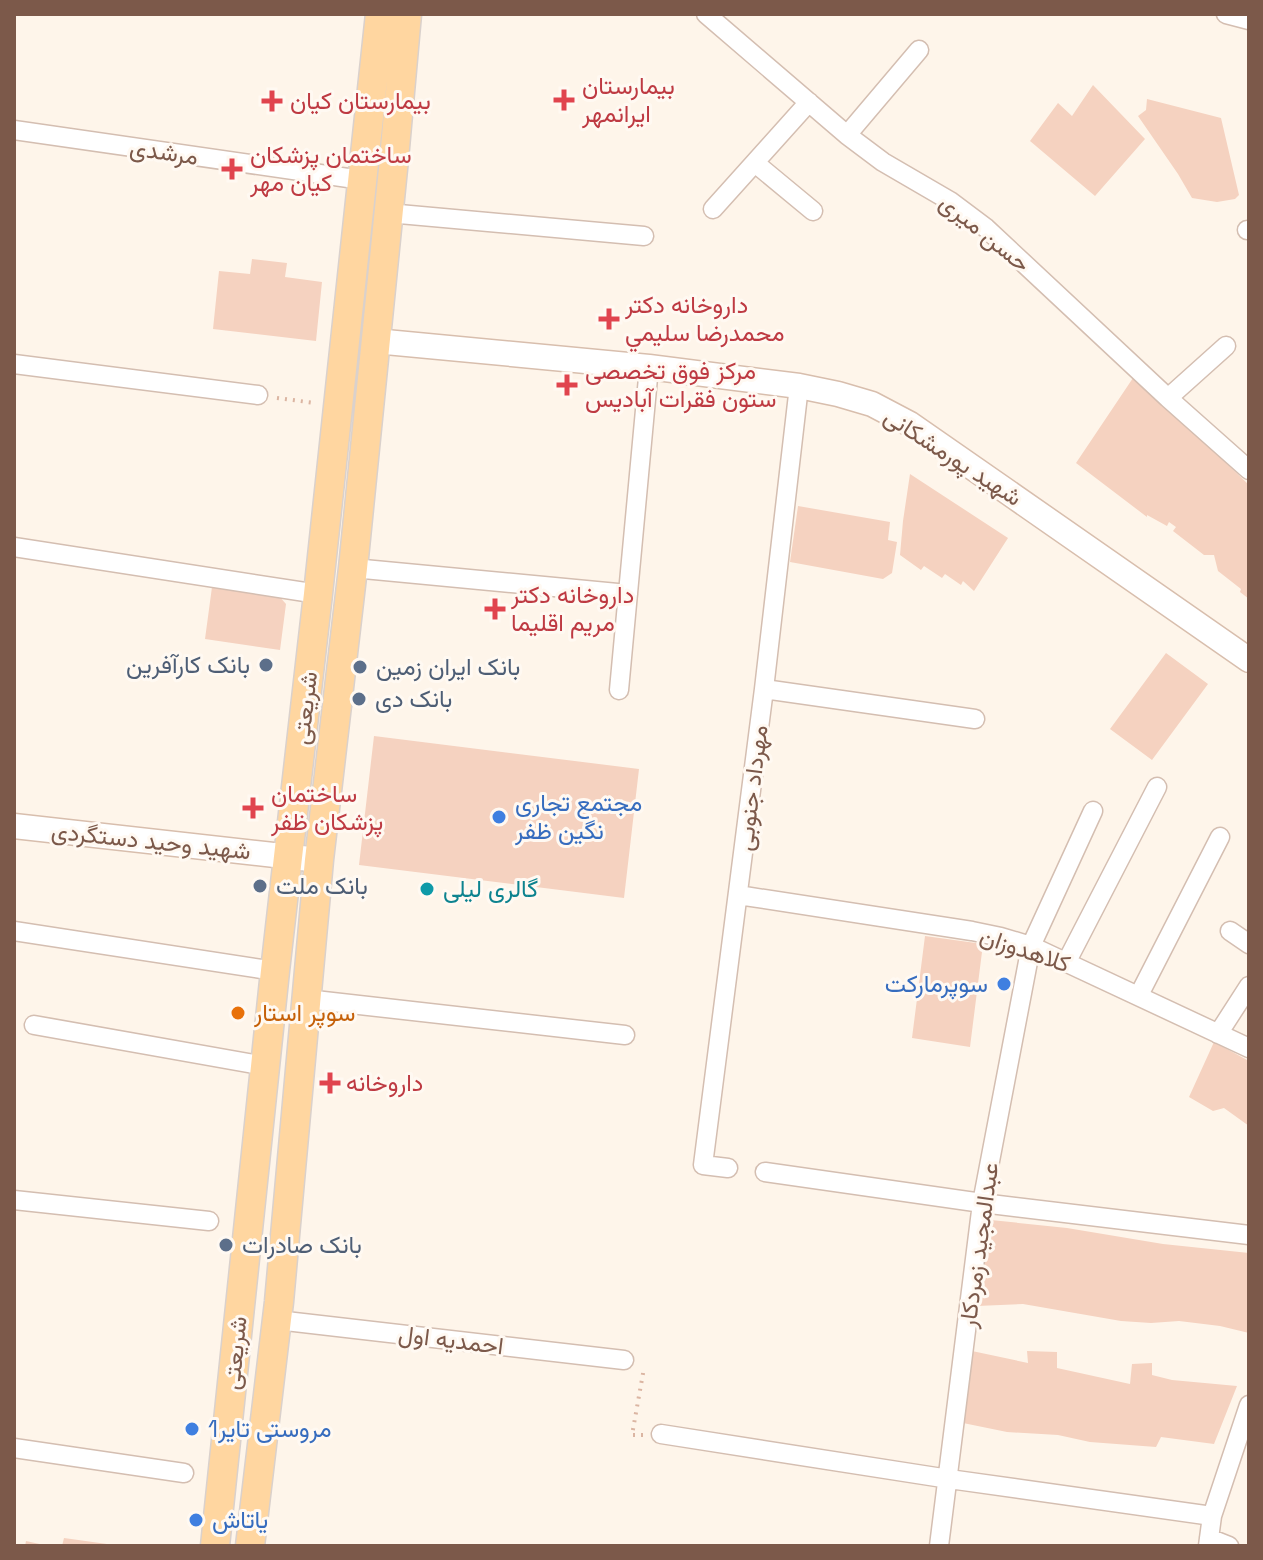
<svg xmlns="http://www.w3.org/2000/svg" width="1263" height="1560" font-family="'Space Grotesk',Vazirmatn,sans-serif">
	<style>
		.building { fill: #f5d2c0 }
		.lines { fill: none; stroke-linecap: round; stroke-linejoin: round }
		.street-casing { stroke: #d4beb1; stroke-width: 21 }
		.secondary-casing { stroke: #d8bead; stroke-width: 27 }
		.primary-casing { stroke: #dad1cc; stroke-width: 31 }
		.path { stroke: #dbb5a2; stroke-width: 4; stroke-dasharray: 2 6; stroke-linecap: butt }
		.street { stroke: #fff; stroke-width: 18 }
		.secondary { stroke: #fff; stroke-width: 24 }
		.primary { stroke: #ffd6a0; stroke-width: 28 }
		.health-dot { fill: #e0444e; stroke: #fff9f2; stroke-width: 3 }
		.service-dot { fill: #5c6f8a; stroke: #fff9f2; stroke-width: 3 }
		.shop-dot { fill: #3f7fe0; stroke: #fff9f2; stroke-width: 3 }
		.culture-dot { fill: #0f9aa8; stroke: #fff9f2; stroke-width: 3 }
		.food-dot { fill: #e8710a; stroke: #fff9f2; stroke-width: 3 }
		.labels { text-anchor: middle; stroke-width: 6; stroke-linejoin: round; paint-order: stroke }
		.health-label { font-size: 24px; fill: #be3a42; stroke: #fff9f2; text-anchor: start }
		.street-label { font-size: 24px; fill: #7c594a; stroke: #fff9f2 }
		.service-label { font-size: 24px; fill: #4e5e75; stroke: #fff9f2; text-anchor: start }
		.shop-label { font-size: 24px; fill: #366cbe; stroke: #fff9f2; text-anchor: start }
		.culture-label { font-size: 24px; fill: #0d838f; stroke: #fff9f2; text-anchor: start }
		.food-label { font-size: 24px; fill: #c56008; stroke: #fff9f2; text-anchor: start }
	</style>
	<rect width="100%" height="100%" fill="#fef5ea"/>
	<path class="building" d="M1093,85L1145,139L1095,196L1030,141L1058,103L1072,116Z
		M1147,99L1221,118L1239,195L1235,199L1217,202L1192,198L1178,174L1138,116L1146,110Z
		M252,259L287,263L285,277L322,282L316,341L213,329L219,271L250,274Z
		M1135,375L1249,485V599L1240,592L1241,589L1218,571L1214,555H1204L1173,531L1176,527L1169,522L1167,526L1147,515V517L1076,463Z
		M910,474L1008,538L974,591L963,581L961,585L945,574L942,578L924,566L921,570L900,555L903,521Z
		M798,506L890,522L888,540L897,542L892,573L883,579L790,562Z
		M212,587L279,596L286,604L280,650L205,639Z
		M1166,653L1208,684L1152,760L1110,729Z
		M374,736L639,769L624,898L359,865Z
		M925,936L983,944L970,1047L912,1038Z
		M1214,1042L1249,1061V1126L1224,1108L1213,1111L1189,1097Z
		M991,1220L1067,1228L1163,1244L1249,1253V1333L1220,1326L1179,1321L1151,1323L1121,1321L1023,1304L977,1306Z
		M972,1351L1028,1363L1027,1351L1057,1352V1368L1130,1384L1132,1364L1152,1363V1375L1172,1380L1237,1386L1214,1444L1161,1437L1156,1447L1090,1442L1058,1435L1007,1432L963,1423Z
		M64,1538L107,1544V1546H62Z
		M26,1541L44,1545V1546H25Z"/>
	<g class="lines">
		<defs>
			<path id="street" d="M706,14L847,135L883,162L950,201L986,228L1168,398L1249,470
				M1226,14L1249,20
				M14,130L362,180
				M847,135L919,50
				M755,163L813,211
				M713,209L809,102
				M388,213L644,236
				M1247,230H1249
				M14,364L258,395
				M1168,398L1226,346
				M14,547L318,594
				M353,568L628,594
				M764,689L975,719
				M619,690L649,367
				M738,895L972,931L1001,937L1031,946L1249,1048
				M14,931L275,971
				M1230,931L1249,944
				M1066,963L1157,787
				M1139,995L1220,837
				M306,999L625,1035
				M34,1025L265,1066
				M1218,1034L1249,986
				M728,1168L703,1165L764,689L799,386
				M765,1172L982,1203L1249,1235
				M14,1200L209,1221
				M277,1320L624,1360
				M661,1434L949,1479L1212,1516
				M14,1448L184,1473
				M1209,1538L1229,1546
				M939,1546L982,1203L1031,946L1093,811
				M1208,1546L1212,1516L1249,1405"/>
			<path id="secondary" d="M375,341L649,367L799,386L838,394L872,404L910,424L1249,660
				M14,826L319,860"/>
			<path id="primary" d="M215,1546L275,971L318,594L380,14
				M250,1546L279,1302L319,860L353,568L394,159L407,14"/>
		</defs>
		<use href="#street" class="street-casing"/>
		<use href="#secondary" class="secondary-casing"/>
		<use href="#primary" class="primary-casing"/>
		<path class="path" d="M277,398L315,403
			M643,1435H632L644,1368"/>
		<use href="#street" class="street"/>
		<use href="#secondary" class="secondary"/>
		<use href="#primary" class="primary"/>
	</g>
	<g class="health-dot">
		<path d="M560 88h8v8h8v8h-8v8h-8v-8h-8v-8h8z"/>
		<path d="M268 89h8v8h8v8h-8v8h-8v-8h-8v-8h8z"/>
		<path d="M228 157h8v8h8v8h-8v8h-8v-8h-8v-8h8z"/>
		<path d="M605 307h8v8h8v8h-8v8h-8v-8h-8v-8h8z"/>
		<path d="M563 373h8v8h8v8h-8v8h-8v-8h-8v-8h8z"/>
		<path d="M491 597h8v8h8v8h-8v8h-8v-8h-8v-8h8z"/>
		<path d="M249 796h8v8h8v8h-8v8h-8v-8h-8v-8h8z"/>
		<path d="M326 1071h8v8h8v8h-8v8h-8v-8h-8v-8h8z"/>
	</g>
	<g class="service-dot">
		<circle cx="266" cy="665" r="8"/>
		<circle cx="360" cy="667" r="8"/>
		<circle cx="359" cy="699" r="8"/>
		<circle cx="260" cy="886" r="8"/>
		<circle cx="226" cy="1245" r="8"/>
	</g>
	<g class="shop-dot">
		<circle cx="499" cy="817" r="8"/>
		<circle cx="1004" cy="984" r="8"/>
		<circle cx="192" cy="1429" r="8"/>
		<circle cx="196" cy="1520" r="8"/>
	</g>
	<circle class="culture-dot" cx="427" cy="889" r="8"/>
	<circle class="food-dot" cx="238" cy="1013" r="8"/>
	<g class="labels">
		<g class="health-label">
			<text x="582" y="94">بیمارستان<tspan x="582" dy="28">ایرانمهر</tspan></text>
			<text x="290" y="109">بیمارستان کیان</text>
			<text x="250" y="163">ساختمان پزشکان<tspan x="250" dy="28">کیان مهر</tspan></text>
			<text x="625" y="313">داروخانه دكتر<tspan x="625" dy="28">محمدرضا سليمي</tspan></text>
			<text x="585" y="379">مرکز فوق تخصصی<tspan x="585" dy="28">ستون فقرات آبادیس</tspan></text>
			<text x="511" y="603">داروخانه دکتر<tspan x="511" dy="28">مریم اقلیما</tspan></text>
			<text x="271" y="802">ساختمان<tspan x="271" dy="28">پزشکان ظفر</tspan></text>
			<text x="346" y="1091">داروخانه</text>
		</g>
		<g class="street-label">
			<text transform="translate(164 152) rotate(8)" y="8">مرشدی</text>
			<text transform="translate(985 233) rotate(39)" y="8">حسن میری</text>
			<text transform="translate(953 457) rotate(33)" y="8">شهید پورمشکانی</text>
			<text transform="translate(305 708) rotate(-83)" y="8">شریعتی</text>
			<text transform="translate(752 788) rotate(-83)" y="8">مهرداد جنوبی</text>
			<text transform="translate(151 841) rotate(6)" y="8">شهید وحید دستگردی</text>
			<text transform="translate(1025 950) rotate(19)" y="8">کلاهدوزان</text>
			<text transform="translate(979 1245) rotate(-82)" y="8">عبدالمجید زمردکار</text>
			<text transform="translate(451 1340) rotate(7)" y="8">احمدیه اول</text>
			<text transform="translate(235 1353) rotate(-84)" y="8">شریعتی</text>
		</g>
		<g class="service-label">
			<text x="250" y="673" text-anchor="end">بانک کارآفرین</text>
			<text x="376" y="675">بانک ایران زمین</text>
			<text x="375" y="707">بانک دی</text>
			<text x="276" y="894">بانک ملت</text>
			<text x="242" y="1253">بانک صادرات</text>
		</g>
		<g class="shop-label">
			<text x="515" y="811">مجتمع تجاری<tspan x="515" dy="28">نگین ظفر</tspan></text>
			<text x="988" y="992" text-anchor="end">سوپرمارکت</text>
			<text x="208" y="1437">مروستی تایر1</text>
			<text x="212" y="1528">یاتاش</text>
		</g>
		<g class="culture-label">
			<text x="443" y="897">گالری لیلی</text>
		</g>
		<g class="food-label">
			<text x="254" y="1021">سوپر استار</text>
		</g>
	</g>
	<rect width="1263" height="1560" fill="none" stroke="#7c594a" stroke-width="32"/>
</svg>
